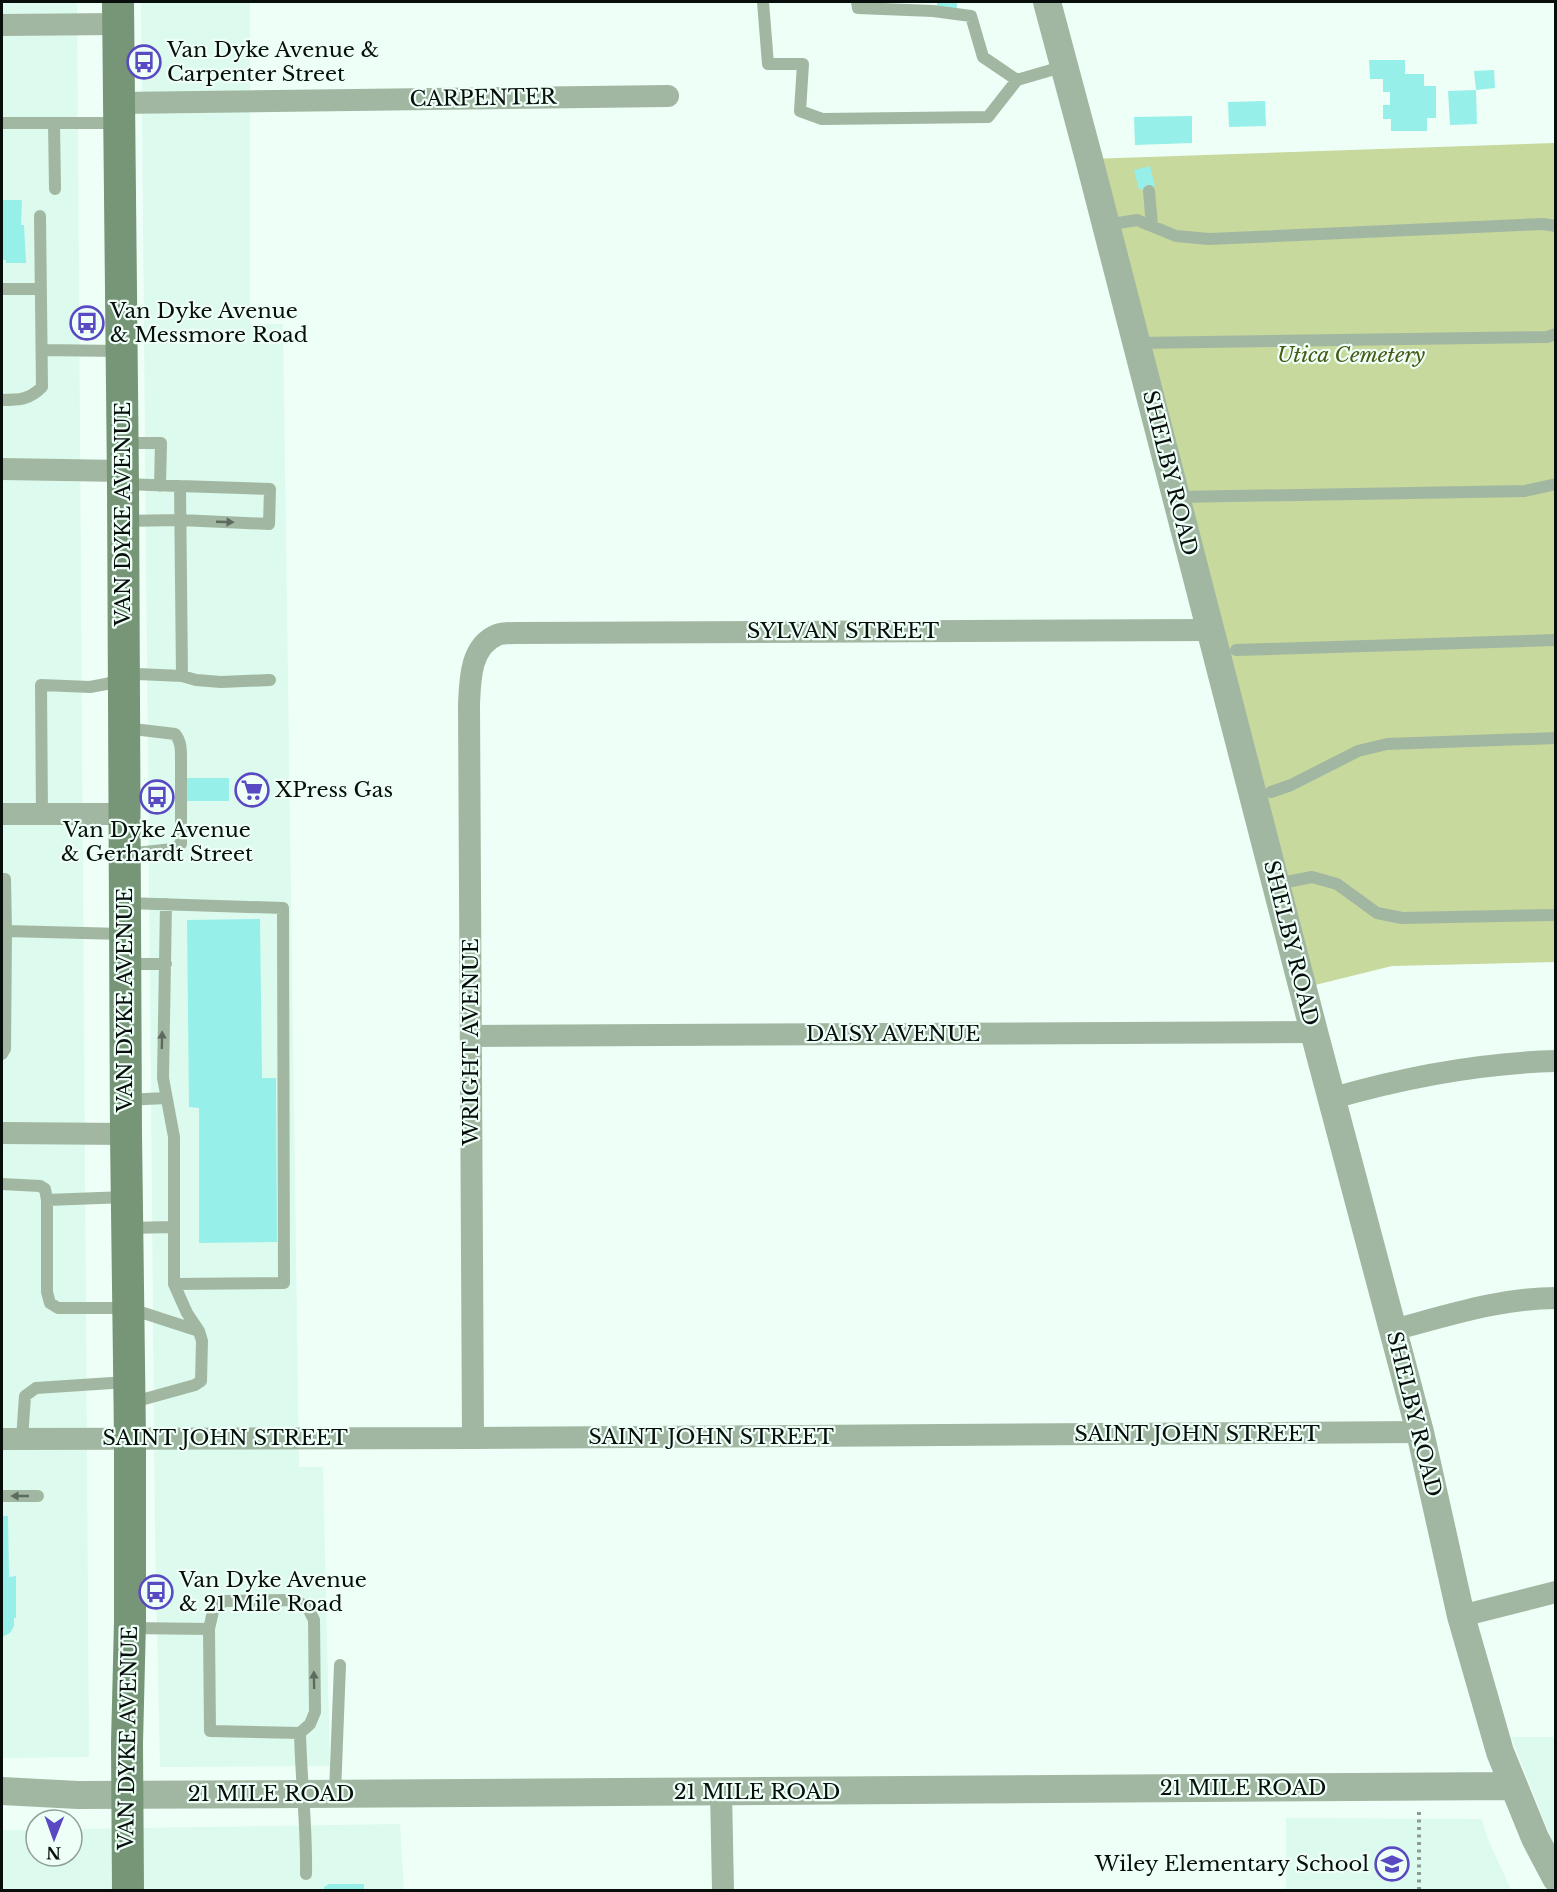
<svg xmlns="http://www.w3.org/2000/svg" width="1557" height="1892" font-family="'Libre Baskerville',serif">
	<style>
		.built { fill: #dcfaed }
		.green { fill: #c7d99c }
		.building { fill: #97efe9 }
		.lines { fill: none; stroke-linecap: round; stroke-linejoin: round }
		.path { stroke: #8e9a94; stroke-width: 4; stroke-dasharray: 3 4.5; stroke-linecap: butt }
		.service { stroke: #a2b7a2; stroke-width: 12 }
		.minor { stroke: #a2b7a2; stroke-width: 22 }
		.tertiary { stroke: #a2b7a2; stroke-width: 28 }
		.secondary { stroke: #779677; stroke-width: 32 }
		.oneway { fill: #5c6b5e }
		.labels { text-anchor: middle; stroke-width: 4.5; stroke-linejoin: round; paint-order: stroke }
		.poi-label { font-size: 21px; fill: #070e0b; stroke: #eefff7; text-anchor: start }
		.street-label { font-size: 21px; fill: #070e0b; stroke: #eefff7 }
		.park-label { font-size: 21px; font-style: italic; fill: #485714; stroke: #eefff7 }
	</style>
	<rect width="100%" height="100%" fill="#eefff7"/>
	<path class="built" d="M2,2H77L89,1757L2,1758Z
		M141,2H250V324H283L299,1467H323L330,1766L160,1767L155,1532Z
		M1511,1737H1555V1848L1526,1775Z
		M1286,1818L1482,1819L1487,1837L1511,1890H1286Z
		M400,1824L404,1890H2V1830H36V1856H72V1829Z"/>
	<path class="green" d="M1555,143V962L1392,966L1303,988L1089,159Z"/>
	<path class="building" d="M937,2H957V8H937Z
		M1369,60H1405V74H1424V86H1436V118H1427V131H1391V119H1383V105H1390V92H1383V79H1370Z
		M1494,70L1495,88L1476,90L1474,71Z
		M1476,90L1477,124L1450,125L1448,91Z
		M1265,101L1266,126L1229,127L1228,102Z
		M1192,116V143L1135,145L1134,117Z
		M1150,166L1155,186L1139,190L1134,170Z
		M2,200H22L21,225H24L26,263H6V260H2Z
		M185,778H229V801H185Z
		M239,778L268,779V801H239Z
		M260,919L262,1078H276L277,1242L199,1243V1108L189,1107L187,920Z
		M2,1516H8L9,1577L16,1576V1618H14V1626L10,1633L2,1637Z
		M329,1884H364V1890H324V1887Z"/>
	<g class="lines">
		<path class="path" d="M1419,1890V1812"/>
		<path class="service" d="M763,2L768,64H803L800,111L822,119L988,117L1017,80L1065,66
			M857,2L858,8L933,11L971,16L983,57L1017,80
			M2,123H54
			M55,189L54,123H118
			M1149,191L1152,226
			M1106,225L1137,220L1176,236L1209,239L1543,224L1556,226
			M2,289H41
			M1137,343L1547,337L1556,334
			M42,350L120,351
			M2,400C19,400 29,400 42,387L40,216
			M124,443H161L160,486
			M123,484L180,486L182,676
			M1176,497L1525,491L1556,484
			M124,521L180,520L269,524L270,489L180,486
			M1236,650L1556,640
			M125,728L175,734C181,741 181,749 181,758V844L173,849L126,854
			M1271,792L1291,785L1358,751L1387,744L1556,738
			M42,814L41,685L90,687L106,684L138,674L182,676L196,680L221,682L270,680
			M2,879H5L6,931
			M1276,884L1312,877L1337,884L1377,913L1402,918L1556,915
			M126,903L283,908L284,1283L174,1284V1137L163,1078L166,904
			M125,964H166
			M2,1054L5,1049L6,931L123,934
			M125,1100L166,1098
			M2,1184L40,1186L45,1189L47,1200
			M126,1197L47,1200V1292L50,1303L58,1308H128L199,1331
			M127,1228L174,1227
			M130,1403L195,1385L201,1381L202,1341L199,1331L187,1313L174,1284
			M22,1439L25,1396L36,1388L127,1382
			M2,1496H38
			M130,1628L209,1629L210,1731L300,1733C301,1780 307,1827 306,1874
			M209,1629L214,1607L225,1601L288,1600L300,1603L309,1610L314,1620L315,1712L310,1724L300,1733
			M335,1793L340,1665"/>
		<path class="minor" d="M2,25L118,24
			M118,103L668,96
			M2,469L123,471
			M2,814H124
			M472,1036L1314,1032
			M1333,1098C1406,1077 1480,1063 1556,1061
			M2,1133L126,1134
			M1393,1330C1446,1316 1500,1298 1556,1298
			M473,1438L469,705C470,681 470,646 497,635C503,633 510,633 516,633L1210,630
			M2,1439L473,1438L1420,1432
			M1461,1616L1556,1592
			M721,1792L723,1890"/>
		<path class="tertiary" d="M1047,2L1089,159L1314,1032L1420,1432L1461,1616L1500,1752L1535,1838L1556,1878
			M2,1791L78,1795L302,1794L1513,1786"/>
		<path class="secondary" d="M118,2L123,484L126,1134L130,1439V1622L127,1743L128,1890"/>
	</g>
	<defs><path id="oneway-solid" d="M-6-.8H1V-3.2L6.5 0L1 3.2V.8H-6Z" transform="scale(1.5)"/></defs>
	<g class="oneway">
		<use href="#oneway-solid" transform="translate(225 522) rotate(2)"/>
		<use href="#oneway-solid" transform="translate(162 1040) rotate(-89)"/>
		<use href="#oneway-solid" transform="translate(20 1496) rotate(-180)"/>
		<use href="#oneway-solid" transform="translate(314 1680) rotate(-91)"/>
	</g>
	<defs>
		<symbol id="bus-ring" viewBox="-11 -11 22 22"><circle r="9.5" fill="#eefff7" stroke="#5949c2" stroke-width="1.5"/><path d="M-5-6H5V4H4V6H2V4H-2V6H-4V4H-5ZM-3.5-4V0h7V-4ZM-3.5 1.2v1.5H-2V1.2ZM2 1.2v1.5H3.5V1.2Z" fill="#5949c2"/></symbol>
		<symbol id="supermarket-ring" viewBox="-11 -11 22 22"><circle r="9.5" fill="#eefff7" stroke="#5949c2" stroke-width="1.5"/><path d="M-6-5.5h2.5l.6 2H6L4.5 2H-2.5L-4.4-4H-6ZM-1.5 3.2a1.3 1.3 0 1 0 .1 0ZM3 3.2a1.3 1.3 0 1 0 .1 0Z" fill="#5949c2"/></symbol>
		<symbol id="school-ring" viewBox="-11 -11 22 22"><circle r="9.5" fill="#eefff7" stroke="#5949c2" stroke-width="1.5"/><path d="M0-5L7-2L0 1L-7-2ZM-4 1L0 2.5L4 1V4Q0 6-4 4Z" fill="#5949c2"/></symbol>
	</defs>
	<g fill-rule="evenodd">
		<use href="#bus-ring" x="125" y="43" width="38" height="38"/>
		<use href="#bus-ring" x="68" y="304" width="38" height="38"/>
		<use href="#supermarket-ring" x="233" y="771" width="38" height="38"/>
		<use href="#bus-ring" x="138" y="778" width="38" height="38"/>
		<use href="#bus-ring" x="137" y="1573" width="38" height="38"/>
		<use href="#school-ring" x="1373" y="1845" width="38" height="38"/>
	</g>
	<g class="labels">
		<g class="poi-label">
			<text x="167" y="57">Van Dyke Avenue &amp;<tspan x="167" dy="24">Carpenter Street</tspan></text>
			<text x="110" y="318">Van Dyke Avenue<tspan x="110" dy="24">&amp; Messmore Road</tspan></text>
			<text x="275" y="797">XPress Gas</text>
			<text x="157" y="837" text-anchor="middle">Van Dyke Avenue<tspan x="157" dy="24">&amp; Gerhardt Street</tspan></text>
			<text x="179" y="1587">Van Dyke Avenue<tspan x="179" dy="24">&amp; 21 Mile Road</tspan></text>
			<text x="1369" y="1871" text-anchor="end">Wiley Elementary School</text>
		</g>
		<g class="street-label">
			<text transform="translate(483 98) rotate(-1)" y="7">CARPENTER</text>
			<text transform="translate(1170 473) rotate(76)" y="7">SHELBY ROAD</text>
			<text transform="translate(123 514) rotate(-90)" y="7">VAN DYKE AVENUE</text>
			<text x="843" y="638">SYLVAN STREET</text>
			<text transform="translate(1291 943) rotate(76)" y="7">SHELBY ROAD</text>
			<text transform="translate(125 1000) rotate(-90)" y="7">VAN DYKE AVENUE</text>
			<text x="893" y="1041">DAISY AVENUE</text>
			<text transform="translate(471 1042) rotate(-90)" y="7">WRIGHT AVENUE</text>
			<text transform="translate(1414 1414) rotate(76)" y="7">SHELBY ROAD</text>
			<text x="1197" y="1441">SAINT JOHN STREET</text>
			<text x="711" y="1444">SAINT JOHN STREET</text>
			<text x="225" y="1445">SAINT JOHN STREET</text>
			<text transform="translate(128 1738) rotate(-89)" y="7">VAN DYKE AVENUE</text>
			<text x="1243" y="1795">21 MILE ROAD</text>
			<text x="757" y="1799">21 MILE ROAD</text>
			<text x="271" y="1801">21 MILE ROAD</text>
		</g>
		<g class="park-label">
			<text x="1351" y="362">Utica Cemetery</text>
		</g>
	</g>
	<rect width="1557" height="1892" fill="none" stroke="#070e0b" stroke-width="6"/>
	<g transform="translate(54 1838) rotate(181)"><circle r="28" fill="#eefff7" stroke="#929f99" stroke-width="1.5"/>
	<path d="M0-4.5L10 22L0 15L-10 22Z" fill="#5949c2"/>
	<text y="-9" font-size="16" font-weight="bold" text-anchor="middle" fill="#070e0b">N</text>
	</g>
</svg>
